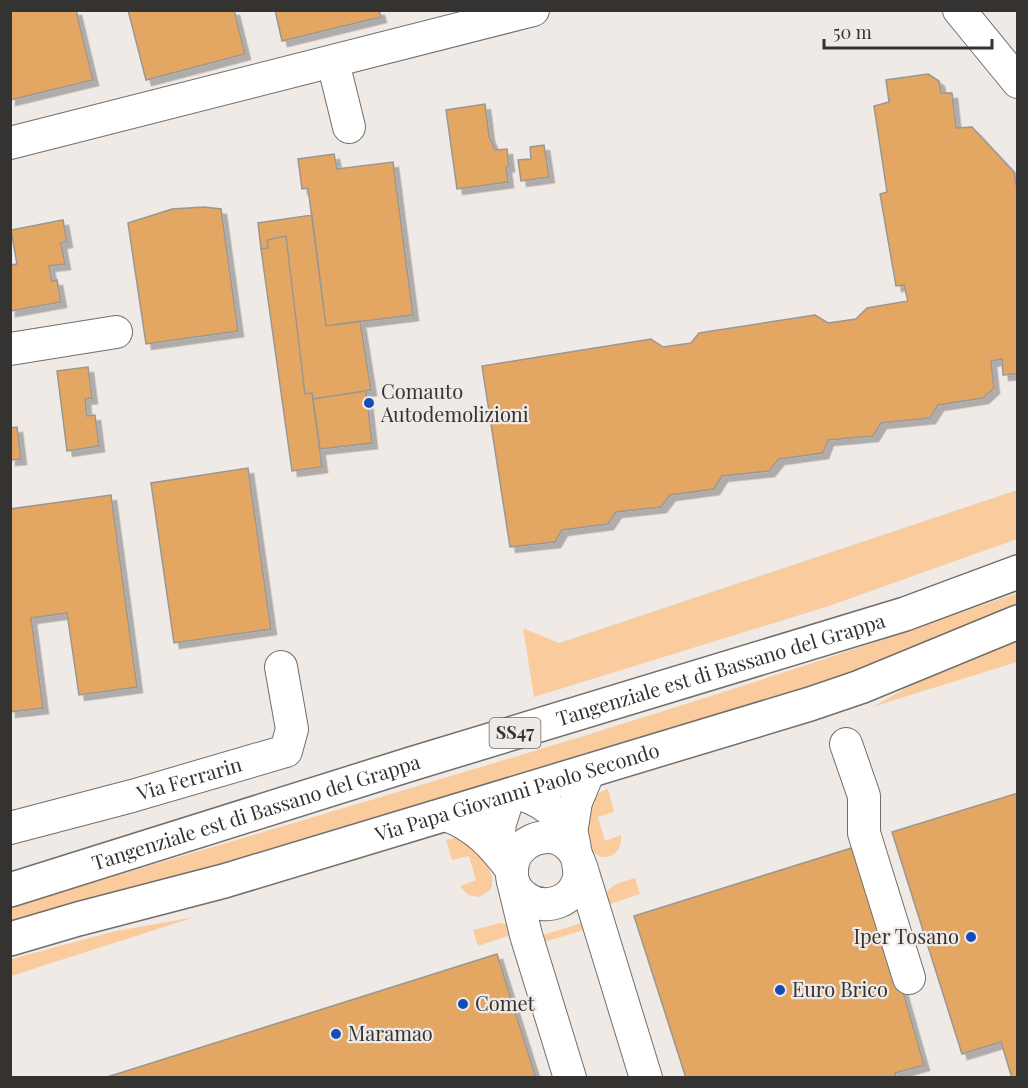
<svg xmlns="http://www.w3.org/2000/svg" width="1028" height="1088" font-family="'Playfair Display',serif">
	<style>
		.green { fill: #facc9d }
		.building { fill: #e3a663; stroke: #9b9792; stroke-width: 1.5; filter: url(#shadow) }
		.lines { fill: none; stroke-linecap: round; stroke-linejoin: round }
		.minor-casing { stroke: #726e6a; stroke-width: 34 }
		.major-casing { stroke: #726e6a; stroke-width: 36 }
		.highway-casing { stroke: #726e6a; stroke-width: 36 }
		.minor { stroke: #fff; stroke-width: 32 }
		.major { stroke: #fff; stroke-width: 33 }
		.highway { stroke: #fff; stroke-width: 33 }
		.poi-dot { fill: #144db8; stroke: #efeae6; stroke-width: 2 }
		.labels { text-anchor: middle; stroke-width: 4.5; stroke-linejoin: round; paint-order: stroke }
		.shield { fill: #efeae6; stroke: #6d6a67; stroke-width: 1.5 }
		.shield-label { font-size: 18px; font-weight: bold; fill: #353331 }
		.poi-label { font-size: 20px; fill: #353331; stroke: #efeae6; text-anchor: start }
		.street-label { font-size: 20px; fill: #353331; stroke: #efeae6 }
	</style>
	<defs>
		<filter id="shadow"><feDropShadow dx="5.5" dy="5.5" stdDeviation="0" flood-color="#0004"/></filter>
	</defs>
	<rect width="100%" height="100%" fill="#efeae6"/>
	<path class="green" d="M1017,490V539L829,606L534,697L523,628L559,643Z
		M1017,593V614L830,684L11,931V907C347,806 687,711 1017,593Z
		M1017,641V662L872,707L928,676Z
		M608,789L614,812L598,817L605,841L621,835C623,853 606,865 592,851L582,813L592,796Z
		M464,836L482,849L492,877V886L489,891L479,897L468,895L460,886L476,880L469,856L452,860L446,840Z
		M635,878L640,894L604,906C604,884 618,884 635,878Z
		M195,917L11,976V959L116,931Z
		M588,921L584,930L544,942L537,937Z
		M500,923L509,925L514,934L478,946L473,930Z"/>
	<path class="building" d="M10,10H76L93,80L10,100Z
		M128,10H234L245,54L146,80Z
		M275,10H379L381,17L282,41Z
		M928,74L939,81L941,93H952L956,128L972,127L1014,172L1018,195V374L1003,375L1002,359L991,361L994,388L983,398L938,405L930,418L881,423L873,436L828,440L823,453L779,459L769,471L722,476L714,489L670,495L661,507L616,512L608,524L562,530L555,542L510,547L482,366L651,339L663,347L691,343L699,333L815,315L828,323L856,319L867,308L908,301L904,285L896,286L880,194L887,192L874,106L889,102L886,80Z
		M485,104L489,136L495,150L507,149L509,166L506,167L508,182L457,189L446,110Z
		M544,145L549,177L521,181L518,160L531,159L530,147Z
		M334,154L337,169L393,162L413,315L326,326L308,188L302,189L298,159Z
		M204,207L221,209L238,331L146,344L128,223L172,209Z
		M312,215L326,326L360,321L371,390L313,399L312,393L305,394L286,236L267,240L268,248L261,249L258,223Z
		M63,220L67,242L61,243L65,264L49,266L52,281L57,280L61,302L10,311V265L17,264L11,230Z
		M286,236L305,394L312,393L322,467L292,471L261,249L268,248L267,240Z
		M88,367L92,398L85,399L87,416L95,415L99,446L67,451L57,371Z
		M366,391L372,443L320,449L313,399Z
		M17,427L21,459L10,460V428Z
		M248,468L271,629L174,643L151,483Z
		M111,495L137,687L79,695L67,613L31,618L43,708L10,712V509Z
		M1018,793V1078H1012L1001,1042L962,1054L892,832Z
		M861,845L924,1065L895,1073L896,1078H686L634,916Z
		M497,954L536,1078H104Z"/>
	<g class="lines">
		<defs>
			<g id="minor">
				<path d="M959,10L1018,82"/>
				<path d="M333,62L349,127"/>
				<path d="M10,143L533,10"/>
				<path d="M10,349L116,332"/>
				<path d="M846,744L864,796V833L909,978"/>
				<path d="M516,793C537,798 560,813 571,832C574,838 574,847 576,854C578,862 580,869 579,877C575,901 546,912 526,898C517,892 511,882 512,871C512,841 551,825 571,848C580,858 583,874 587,886L646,1078"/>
				<path d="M446,815C476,826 493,845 511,869"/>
				<path id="s1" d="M10,828L132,796L286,751L292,729L281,667"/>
				<path d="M571,833L576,802L589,771"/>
				<path d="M497,850L500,823L509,795"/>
				<path d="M513,881L526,935L570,1078"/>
			</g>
			<g id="major">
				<path id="s2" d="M10,939L78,919L224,881L810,704L860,687L1018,622"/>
			</g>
			<g id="highway">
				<path id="s3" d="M10,890L411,764L905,614L1018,572"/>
			</g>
		</defs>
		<use href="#minor" class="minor-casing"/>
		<use href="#major" class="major-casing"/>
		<use href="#highway" class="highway-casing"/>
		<use href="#minor" class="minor"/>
		<use href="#major" class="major"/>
		<use href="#highway" class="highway"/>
	</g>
	<g class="poi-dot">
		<circle cx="369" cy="403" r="6"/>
		<circle cx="971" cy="937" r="6"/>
		<circle cx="780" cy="990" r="6"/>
		<circle cx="463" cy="1004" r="6"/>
		<circle cx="336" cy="1034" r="6"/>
	</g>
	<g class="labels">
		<rect class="shield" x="489.5" y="718" width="51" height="30" rx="4.5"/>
		<g class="shield-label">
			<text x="515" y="739">SS47</text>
		</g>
		<g class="poi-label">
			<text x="381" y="399">Comauto<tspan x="381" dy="23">Autodemolizioni</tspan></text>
			<text x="959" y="944" text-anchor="end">Iper Tosano</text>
			<text x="792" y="997">Euro Brico</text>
			<text x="475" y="1011">Comet</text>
			<text x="348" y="1041">Maramao</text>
		</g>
		<g class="street-label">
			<text dy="7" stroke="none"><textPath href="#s3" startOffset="744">Tangenziale est di Bassano del Grappa</textPath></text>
			<text dy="7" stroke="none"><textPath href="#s1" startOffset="186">Via Ferrarin</textPath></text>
			<text dy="7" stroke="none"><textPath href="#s2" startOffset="528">Via Papa Giovanni Paolo Secondo</textPath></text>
			<text dy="7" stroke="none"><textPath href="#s3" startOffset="258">Tangenziale est di Bassano del Grappa</textPath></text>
		</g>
	</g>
	<rect width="1028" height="1088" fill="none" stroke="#353331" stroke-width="24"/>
	<path d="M824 39v9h168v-9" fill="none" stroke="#353331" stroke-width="3"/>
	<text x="833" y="39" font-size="18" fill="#353331" stroke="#efeae6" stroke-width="4.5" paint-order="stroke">50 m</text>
</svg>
